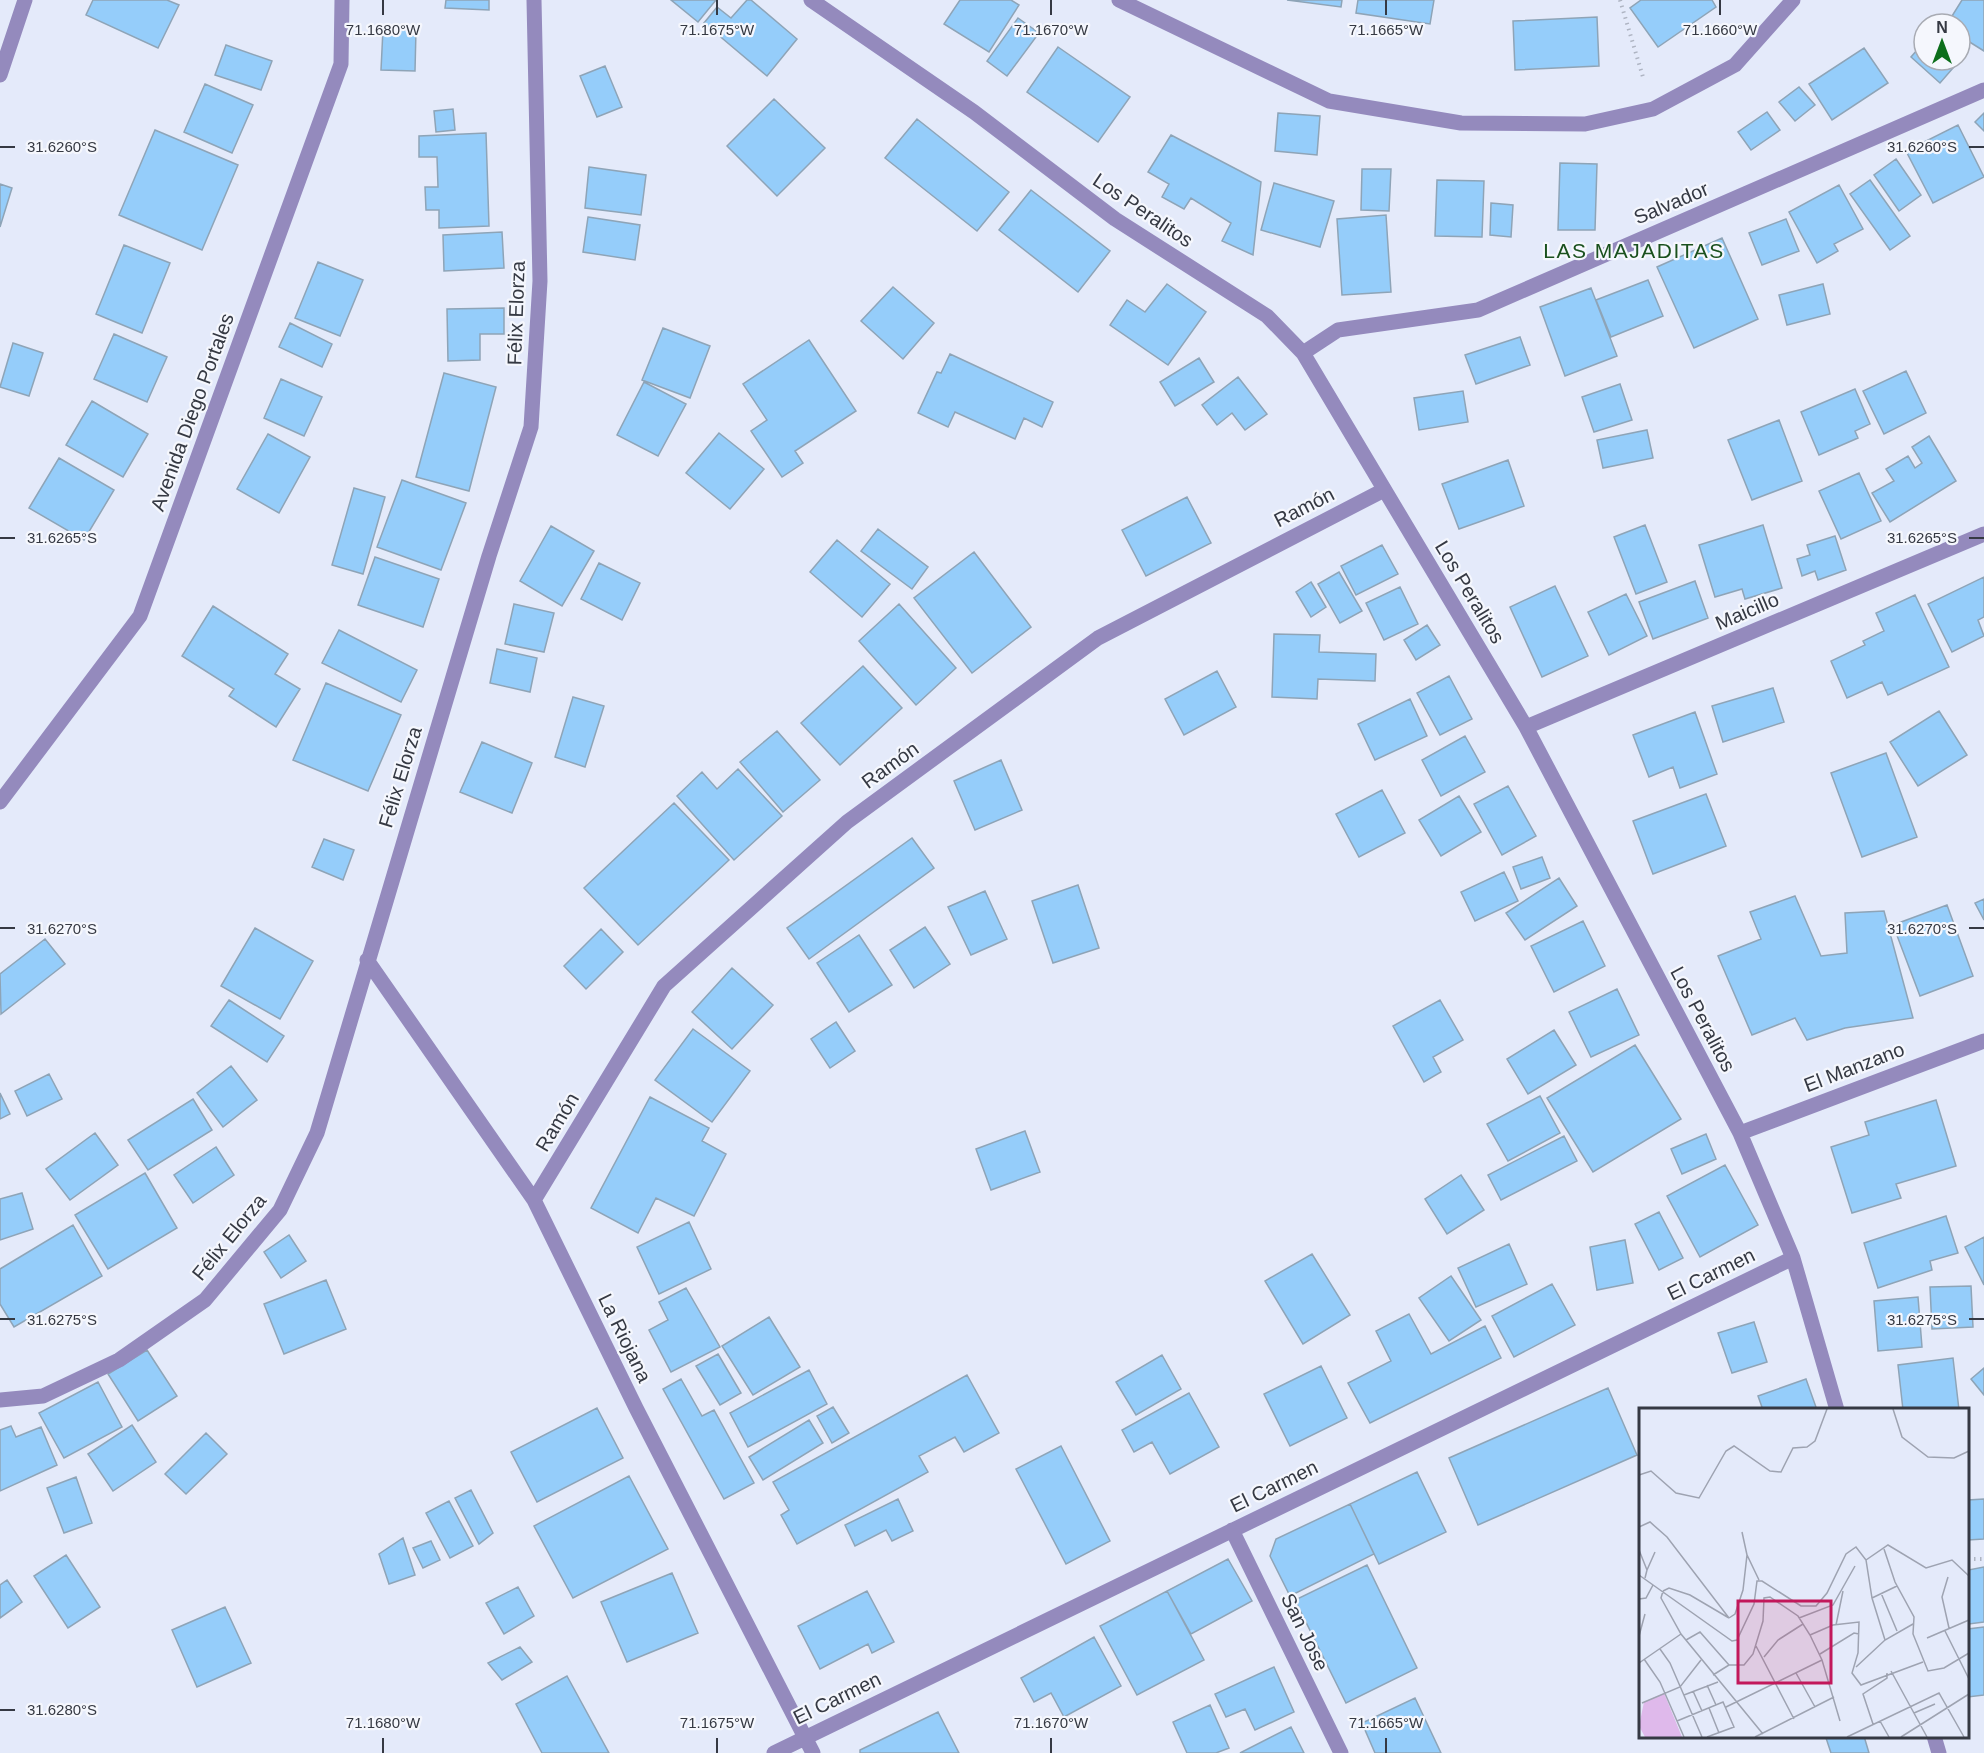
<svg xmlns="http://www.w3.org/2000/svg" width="1984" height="1753" font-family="Helvetica,sans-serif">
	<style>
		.building { fill: #95cdfa; stroke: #8ea4b7; stroke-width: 1.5 }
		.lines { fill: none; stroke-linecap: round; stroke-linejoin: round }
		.path { stroke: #aeb4c2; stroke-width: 4; stroke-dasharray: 1.5 4.5; stroke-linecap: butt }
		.minor { stroke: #948abd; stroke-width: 15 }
		.ticks { fill: none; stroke: #353943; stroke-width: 2 }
		.labels { text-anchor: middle; stroke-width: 4.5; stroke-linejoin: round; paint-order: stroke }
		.street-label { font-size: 20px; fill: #353943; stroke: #f5f7fd }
		.neighbourhood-label { font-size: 21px; letter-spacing: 1.5px; fill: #1a511e; stroke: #f5f7fd }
		.inset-road { fill: none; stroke: #9ea3b1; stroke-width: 1.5 }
		.view { fill: #c2185b; fill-opacity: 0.15; stroke: #c2185b; stroke-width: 3 }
		.inset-edge { fill: none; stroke: #353943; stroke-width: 3 }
		.ticks-label { font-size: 15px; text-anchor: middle; fill: #353943; stroke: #f5f7fd; stroke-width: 4.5; stroke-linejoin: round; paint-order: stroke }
	</style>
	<rect width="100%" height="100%" fill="#e4eafa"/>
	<path class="building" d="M93,0H167L179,5L158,48L86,15Z
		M446,0H489V10L445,8Z
		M671,0H716L698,22Z
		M747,0H751L797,39L767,76L704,23L717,7L731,18Z
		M960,0H1011L1019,5L989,52L944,24Z
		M1287,0H1342L1341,7Z
		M1358,0H1434L1430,24L1356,13Z
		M1641,0H1712L1716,7L1658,47L1630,8Z
		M1962,0H1984V51L1960,36V24H1947Z
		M1597,17L1599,66L1515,70L1513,21Z
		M1018,18L1039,33L1007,76L987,61Z
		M383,29L416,30L415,71L381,70Z
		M1924,42V60H1960L1940,83L1911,57Z
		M226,45L272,61L261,90L215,75Z
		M1058,47L1130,97L1098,142L1027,92Z
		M1864,48L1888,83L1832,120L1809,84Z
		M605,66L622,107L597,117L580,76Z
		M205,84L253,105L232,153L184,132Z
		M1799,87L1815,105L1795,121L1779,102Z
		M774,99L825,148L777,196L727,146Z
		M453,109L455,130L436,132L434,111Z
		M1767,112L1780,130L1751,150L1738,132Z
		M1278,113L1320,116L1317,155L1275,151Z
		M1984,113V131L1975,122Z
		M917,119L1009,192L977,231L885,158Z
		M1958,125L1984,177L1933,203L1906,151Z
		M155,130L238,165L202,250L119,215Z
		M486,133L489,226L439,228V210H426L425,187H438L437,157H419V136Z
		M1171,135L1261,182L1253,255L1222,241L1231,223L1191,198L1184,209L1162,197L1169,184L1148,172Z
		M1896,159L1921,195L1899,211L1874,175Z
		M1560,163L1597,164L1595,230H1558Z
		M589,167L646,175L641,215L585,208Z
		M1362,169H1391L1389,211L1361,210Z
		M1437,180L1484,181L1482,237L1435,236Z
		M1870,180L1910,236L1890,250L1850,194Z
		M1274,183L1334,201L1320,247L1261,230Z
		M0,184L12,188L0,227Z
		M1839,185L1863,229L1834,244L1838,251L1817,263L1789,212Z
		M1031,190L1110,251L1078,292L999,230Z
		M1491,203L1513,205L1511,237L1490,235Z
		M1386,215L1391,292L1342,295L1337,219Z
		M588,217L640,225L635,260L583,252Z
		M1786,219L1799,251L1762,265L1749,233Z
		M502,232L504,268L444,271L443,235Z
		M1722,238L1758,319L1694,348L1657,267Z
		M124,245L170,263L142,333L96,314Z
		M318,262L363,280L340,336L295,318Z
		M1648,280L1663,316L1611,337L1596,300Z
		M1167,284L1206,312L1168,365L1110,325L1127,300L1145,312Z
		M1823,284L1830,314L1787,325L1779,295Z
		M893,287L934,323L903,359L861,321Z
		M1591,288L1617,356L1565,376L1540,307Z
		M504,308V334H480V360L448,361L447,309Z
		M290,323L332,344L322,367L279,347Z
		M663,328L710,346L690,398L642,380Z
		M114,334L167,357L147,402L94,379Z
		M1520,337L1530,365L1476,384L1465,355Z
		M809,340L856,411L795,451L803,463L782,477L751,431L767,420L743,384Z
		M13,343L43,353L29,396L0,387Z
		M950,354L1053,402L1042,427L1024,418L1015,439L955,412L948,427L918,413L937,372L941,373Z
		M1199,358L1214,382L1175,406L1160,382Z
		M1906,371L1926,413L1884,434L1863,391Z
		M444,373L496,387L469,491L416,477Z
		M1238,377L1267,414L1245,430L1232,413L1217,425L1202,405Z
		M281,379L322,397L304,436L264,418Z
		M644,382L686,404L658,456L617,435Z
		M1620,384L1632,420L1594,432L1582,397Z
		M1855,389L1870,424L1855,431L1858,438L1819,455L1801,412Z
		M1463,391L1468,422L1419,430L1414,398Z
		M92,401L148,434L123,477L66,445Z
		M1779,420L1802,481L1752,500L1728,440Z
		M1647,430L1653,458L1603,468L1597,440Z
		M719,433L764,469L730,509L686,473Z
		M268,434L310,457L279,513L237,489Z
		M1929,436L1956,481L1890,522L1872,493L1894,481L1886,469L1908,456L1915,468L1922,463L1912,447Z
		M59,458L114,490L84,540L29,508Z
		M1508,460L1524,506L1459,529L1442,484Z
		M1859,473L1881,521L1841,539L1819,491Z
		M402,480L466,503L441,570L377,547Z
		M354,488L385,497L363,574L332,565Z
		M1187,497L1211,543L1146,576L1122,530Z
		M1645,525L1667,582L1636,594L1614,537Z
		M1763,525L1782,588L1745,599L1742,589L1715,597L1699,545Z
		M551,526L594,551L562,606L520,581Z
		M878,529L928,567L912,589L861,551Z
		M1835,536L1846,570L1818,580L1815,571L1802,576L1797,559L1810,555L1807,545Z
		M837,540L890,584L862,617L810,572Z
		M1382,545L1398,574L1356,595L1341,566Z
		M974,552L1031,627L972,673L914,598Z
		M375,557L439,579L423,627L358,605Z
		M599,563L640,583L622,620L581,599Z
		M1339,572L1362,611L1340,623L1318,584Z
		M1984,577V617L1978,620L1984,636L1952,652L1928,604Z
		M1695,581L1708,618L1653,639L1639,602Z
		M1311,582L1326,607L1311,617L1296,592Z
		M1555,586L1588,656L1542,677L1510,607Z
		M1400,587L1418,624L1384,640L1366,603Z
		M1626,594L1647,636L1609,655L1588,612Z
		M1915,595L1949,667L1888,695L1882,682L1847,698L1831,661L1865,645L1863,641L1884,631L1876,613Z
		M514,604L554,613L544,652L505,644Z
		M899,604L956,668L916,705L859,641Z
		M213,606L288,654L275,674L300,689L276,727L229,696L234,689L182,656Z
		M1427,625L1440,645L1416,660L1404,640Z
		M339,630L417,670L401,702L322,663Z
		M1274,634L1320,635L1319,652L1376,654L1375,681L1318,679L1317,699L1272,697Z
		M497,649L537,658L530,692L490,683Z
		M863,666L902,708L840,765L801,723Z
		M1217,671L1236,707L1184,735L1165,699Z
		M1449,676L1472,719L1440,735L1417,693Z
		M326,683L401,715L368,791L293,760Z
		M1773,688L1784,722L1723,742L1712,706Z
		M573,697L604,706L585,767L555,757Z
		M1410,699L1427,736L1375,760L1358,724Z
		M1939,711L1967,755L1918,786L1890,742Z
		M1695,712L1717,774L1680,788L1673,767L1649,777L1633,735Z
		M777,731L820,780L783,812L740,762Z
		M1465,736L1485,772L1441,796L1422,760Z
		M482,742L532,763L512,813L460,792Z
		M1886,753L1917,837L1862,857L1831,773Z
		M1001,760L1022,810L975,830L954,781Z
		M738,769L782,816L734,860L677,796L702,772L717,789Z
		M1508,786L1536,836L1502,855L1474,804Z
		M1382,790L1405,833L1359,857L1336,814Z
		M1706,794L1726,846L1653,874L1633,821Z
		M1459,796L1481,832L1441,856L1419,820Z
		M674,803L729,860L638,945L584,888Z
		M912,838L934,868L809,959L787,928Z
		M324,839L354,850L343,880L312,867Z
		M1542,857L1550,878L1521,889L1513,867Z
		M1504,872L1518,901L1475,921L1461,892Z
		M1559,878L1577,906L1525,940L1506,913Z
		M1078,885L1099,948L1053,963L1032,901Z
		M985,891L1007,939L971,955L948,907Z
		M1795,896L1821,956L1847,953L1845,913L1884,911L1913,1018L1845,1028L1807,1040L1795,1018L1752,1035L1718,956L1761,939L1750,912Z
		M1984,899V920L1975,903Z
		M1947,905L1973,976L1920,996L1893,925Z
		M1583,921L1605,966L1554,992L1531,946Z
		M925,927L950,964L914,988L890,950Z
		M255,928L313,961L280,1019L221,986Z
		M601,929L623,952L586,989L564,966Z
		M859,935L892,985L849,1012L817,963Z
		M45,939L65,964L1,1014L0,974Z
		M732,968L773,1005L732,1049L692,1012Z
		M1617,989L1639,1035L1591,1057L1569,1012Z
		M229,1000L284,1036L267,1062L211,1026Z
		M1440,1000L1463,1040L1433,1057L1441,1072L1424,1082L1393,1026Z
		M836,1022L855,1051L830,1068L811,1039Z
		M693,1029L750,1071L712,1122L655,1080Z
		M1554,1030L1576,1065L1528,1094L1507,1059Z
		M1635,1045L1681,1119L1593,1172L1547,1098Z
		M231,1066L257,1100L223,1127L197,1093Z
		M49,1074L62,1099L27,1116L15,1091Z
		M0,1093L10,1114L0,1119Z
		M1540,1096L1560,1133L1508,1161L1487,1124Z
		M650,1097L709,1128L702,1141L726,1154L694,1216L656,1198L638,1233L591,1208Z
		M193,1099L212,1130L148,1170L128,1140Z
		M1936,1100L1956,1166L1896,1184L1901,1198L1852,1213L1831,1147L1869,1135L1865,1122Z
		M1025,1131L1040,1172L991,1190L976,1149Z
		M95,1133L118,1165L70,1200L46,1169Z
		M1706,1134L1716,1159L1682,1174L1671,1149Z
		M1564,1136L1577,1161L1501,1200L1488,1175Z
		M216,1147L234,1175L193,1203L174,1175Z
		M1725,1165L1758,1225L1700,1257L1667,1196Z
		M145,1173L177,1228L108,1269L75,1215Z
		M1461,1175L1484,1210L1447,1234L1425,1199Z
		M22,1193L33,1229L0,1240V1199Z
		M1659,1212L1683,1258L1659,1270L1635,1224Z
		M1946,1216L1958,1253L1930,1261L1932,1270L1878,1288L1864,1243Z
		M689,1222L711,1269L659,1294L637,1247Z
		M73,1225L102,1276L14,1327L0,1304V1269Z
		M289,1235L306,1261L281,1278L264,1252Z
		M1984,1237V1285L1965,1247Z
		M1625,1240L1633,1283L1597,1290L1590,1247Z
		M1509,1244L1527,1284L1476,1307L1458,1268Z
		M1312,1254L1350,1315L1303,1344L1265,1281Z
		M1451,1276L1481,1320L1449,1341L1419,1298Z
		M326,1280L346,1329L284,1354L264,1304Z
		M1552,1284L1575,1325L1514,1357L1492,1316Z
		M1971,1286L1973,1327L1932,1329L1930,1287Z
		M686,1288L720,1347L671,1372L649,1330L668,1320L659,1302Z
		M1918,1297L1922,1347L1878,1351L1874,1301Z
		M1409,1314L1431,1354L1485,1326L1501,1358L1370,1423L1348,1383L1391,1361L1376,1331Z
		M769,1317L800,1367L753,1395L722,1346Z
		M1754,1322L1767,1362L1732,1373L1718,1333Z
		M147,1350L177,1396L138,1421L108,1374Z
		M718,1354L741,1393L720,1405L696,1366Z
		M1162,1355L1181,1389L1136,1415L1116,1382Z
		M1953,1358L1959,1410H1903L1898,1365Z
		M1321,1366L1347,1418L1290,1446L1264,1394Z
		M1984,1368V1395L1971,1379Z
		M809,1370L827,1404L748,1447L730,1413Z
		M967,1375L999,1433L964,1452L955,1437L919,1456L928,1472L797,1544L781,1515L789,1510L773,1482Z
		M681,1379L702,1416L714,1410L754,1483L724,1499L663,1389Z
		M1806,1379L1817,1410H1763L1758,1396Z
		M98,1382L122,1427L64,1458L39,1413Z
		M1608,1388L1637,1455L1478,1525L1449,1458Z
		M1189,1393L1219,1447L1170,1474L1152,1442L1134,1452L1122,1430Z
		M833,1407L849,1433L832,1443L817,1416Z
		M597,1408L623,1458L537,1502L511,1452Z
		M809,1420L823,1443L763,1480L749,1457Z
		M132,1425L156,1462L113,1491L88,1454Z
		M11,1426L16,1437L41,1427L57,1465L0,1491V1430Z
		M206,1433L227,1454L186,1494L165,1474Z
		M1061,1446L1110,1541L1066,1564L1016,1469Z
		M1417,1472L1446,1532L1379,1564L1350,1504Z
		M629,1476L668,1549L573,1598L534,1526Z
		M76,1477L92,1523L64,1533L47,1488Z
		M471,1490L493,1533L479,1544L455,1498Z
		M898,1499L913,1531L892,1541L886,1530L855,1546L845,1525Z
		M1984,1499V1539L1968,1540V1500Z
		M449,1501L473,1546L450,1558L426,1513Z
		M1350,1504L1374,1554L1290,1596L1270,1556L1276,1539Z
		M403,1538L415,1575L389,1584L379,1554Z
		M431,1541L440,1560L423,1568L413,1548Z
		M66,1555L100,1607L68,1628L34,1576Z
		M1228,1559L1252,1601L1191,1634L1167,1591Z
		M1367,1565L1417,1668L1346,1703L1295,1600Z
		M1984,1567V1622L1969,1624L1968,1570Z
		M672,1573L698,1633L627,1662L601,1602Z
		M7,1580L22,1602L0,1618V1585Z
		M518,1587L534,1616L504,1634L486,1603Z
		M867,1591L894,1642L872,1653L868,1644L820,1669L798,1626Z
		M1167,1591L1204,1660L1137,1695L1100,1626Z
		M225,1607L251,1663L197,1687L172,1630Z
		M1984,1627V1695L1968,1697V1629Z
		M1094,1637L1121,1686L1064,1717L1051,1693L1034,1702L1021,1678Z
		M520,1647L532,1662L502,1680L488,1663Z
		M1274,1667L1294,1712L1255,1730L1245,1709L1226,1717L1215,1694Z
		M567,1676L609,1753H542L516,1704Z
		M1415,1698L1441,1753H1375L1362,1723Z
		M1210,1705L1229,1748L1216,1753H1187L1173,1722Z
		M938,1712L959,1753H860V1750Z
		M1291,1727L1304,1753H1240Z
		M1830,1736H1864L1869,1753H1831L1826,1738Z"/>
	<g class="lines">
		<path class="path" d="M1620,0L1643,77
			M1968,1559H1984"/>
		<path class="minor" d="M811,0L974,112L1115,219L1267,316L1303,353L1526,727L1740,1133L1793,1258L1837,1410
			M1119,0L1329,101L1461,123L1585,124L1653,109L1735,65L1793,0
			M0,75L25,0
			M1303,353L1338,330L1478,310L1984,90
			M1526,727L1984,534
			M0,802L140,616L341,64L342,0
			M367,960L534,1200L636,1408L813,1753
			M1740,1133L1984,1041
			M534,1200L664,986L847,822L1098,638L1384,490
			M0,1400L43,1396L119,1360L205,1300L280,1210L317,1133L489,556L531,427L540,281L534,0
			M1232,1530L1341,1753
			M1934,1736L1939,1753
			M774,1753L1793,1258"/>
	</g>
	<path class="ticks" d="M383,0V15M717,0V15M1051,0V15M1386,0V15M1720,0V15M0,147H15M1969,147H1984M0,538H15M1969,538H1984M0,928H15M1969,928H1984M0,1319H15M1969,1319H1984M0,1710H15M383,1738V1753M717,1738V1753M1051,1738V1753M1386,1738V1753"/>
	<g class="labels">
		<g class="street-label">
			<text transform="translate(1671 203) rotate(-23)" y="7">Salvador</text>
			<text transform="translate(1143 210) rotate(34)" y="7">Los Peralitos</text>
			<text transform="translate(516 313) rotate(-88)" y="7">Félix Elorza</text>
			<text transform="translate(192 412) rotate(-70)" y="7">Avenida Diego Portales</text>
			<text transform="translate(1304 507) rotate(-27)" y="7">Ramón</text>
			<text transform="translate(1470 592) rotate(59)" y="7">Los Peralitos</text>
			<text transform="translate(1747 611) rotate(-23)" y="7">Maicillo</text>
			<text transform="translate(890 765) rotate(-36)" y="7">Ramón</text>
			<text transform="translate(400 777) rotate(-73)" y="7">Félix Elorza</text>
			<text transform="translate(1703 1019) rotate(62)" y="7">Los Peralitos</text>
			<text transform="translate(1854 1067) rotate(-21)" y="7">El Manzano</text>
			<text transform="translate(557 1122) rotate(-59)" y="7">Ramón</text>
			<text transform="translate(229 1237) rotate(-51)" y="7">Félix Elorza</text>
			<text transform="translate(1711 1274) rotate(-26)" y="7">El Carmen</text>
			<text transform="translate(625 1338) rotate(64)" y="7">La Riojana</text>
			<text transform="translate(1274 1486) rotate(-26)" y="7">El Carmen</text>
			<text transform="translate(1305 1632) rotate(64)" y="7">San Jose</text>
			<text transform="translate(837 1698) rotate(-26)" y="7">El Carmen</text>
		</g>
		<g class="neighbourhood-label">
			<text x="1634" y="258">LAS MAJADITAS</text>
		</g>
	</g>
	<g transform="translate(1639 1408)">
		<rect width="330" height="330" fill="#e4eafa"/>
		<path d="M25,285L43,329H6L0,318L5,294Z" fill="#dfb9eb"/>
		<path class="inset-road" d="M254,1L263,29L289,49L315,50L330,43M0,67L12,63L37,85L60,90L87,43L95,38L131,63L142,64L154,40L168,39L176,33L188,1M0,119L11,114L28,129L90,210M103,124L108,147M245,141L256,174L275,209L274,226L289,263L305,260L330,245M0,142L8,162L6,170M227,152L249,137L287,160L313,152L330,168M8,162L16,144M0,167L93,233L98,232L115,196L118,173H123L162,198H177L188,185L207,146L217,139L227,152L233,190L246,232M309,169L303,189L310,220M24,183L22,190L42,226L124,326M24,183L30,180L51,187L90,210M242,185L258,223M233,190L258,178M0,191L7,190L14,177M90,210L96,206L104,182L108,147L120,172M160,210L194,197L216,158M197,217L204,183M306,223L330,271M171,227L194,217L220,214L219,245L213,265L222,277L284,254M0,228L6,206M288,230L330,212M47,232L61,224L90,257H105L114,246L124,213L125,190L131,189L159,208L171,227L183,252L201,313M117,238L155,311M21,241L31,255L63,329M181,246L215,225L220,226M125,249L139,232L164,216M5,251L21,274L45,329M0,255L42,226M217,259L246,232L274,216M252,263L288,329M157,265L176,299M74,267L90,257M68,277L77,297M0,279V303M54,283L63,303M45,287L79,274M3,295L41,279L62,252M87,299L183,252M70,300L80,325M275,305L296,296M38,313L84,294L95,319L68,329M241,313L250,329M234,316L224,286L248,270V265M116,329L195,289M208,329L300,285L325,329M262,329L330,286"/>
		<path class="view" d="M99,193H192V275H99Z"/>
		<rect width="330" height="330" class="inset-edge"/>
	</g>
	<g class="ticks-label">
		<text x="383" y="35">71.1680°W</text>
		<text x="717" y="35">71.1675°W</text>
		<text x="1051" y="35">71.1670°W</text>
		<text x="1386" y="35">71.1665°W</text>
		<text x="1720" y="35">71.1660°W</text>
		<text x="62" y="152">31.6260°S</text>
		<text x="1922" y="152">31.6260°S</text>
		<text x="62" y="543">31.6265°S</text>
		<text x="1922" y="543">31.6265°S</text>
		<text x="62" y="934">31.6270°S</text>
		<text x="1922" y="934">31.6270°S</text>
		<text x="62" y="1325">31.6275°S</text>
		<text x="1922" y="1325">31.6275°S</text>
		<text x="62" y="1715">31.6280°S</text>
		<text x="383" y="1728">71.1680°W</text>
		<text x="717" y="1728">71.1675°W</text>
		<text x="1051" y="1728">71.1670°W</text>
		<text x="1386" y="1728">71.1665°W</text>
	</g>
	<g transform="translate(1942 42)"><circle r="28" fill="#f5f7fd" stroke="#a8abb3" stroke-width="1.5"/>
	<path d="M0-4.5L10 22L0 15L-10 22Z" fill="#0c6e1b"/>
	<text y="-9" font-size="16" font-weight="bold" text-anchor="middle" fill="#353943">N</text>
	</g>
</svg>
